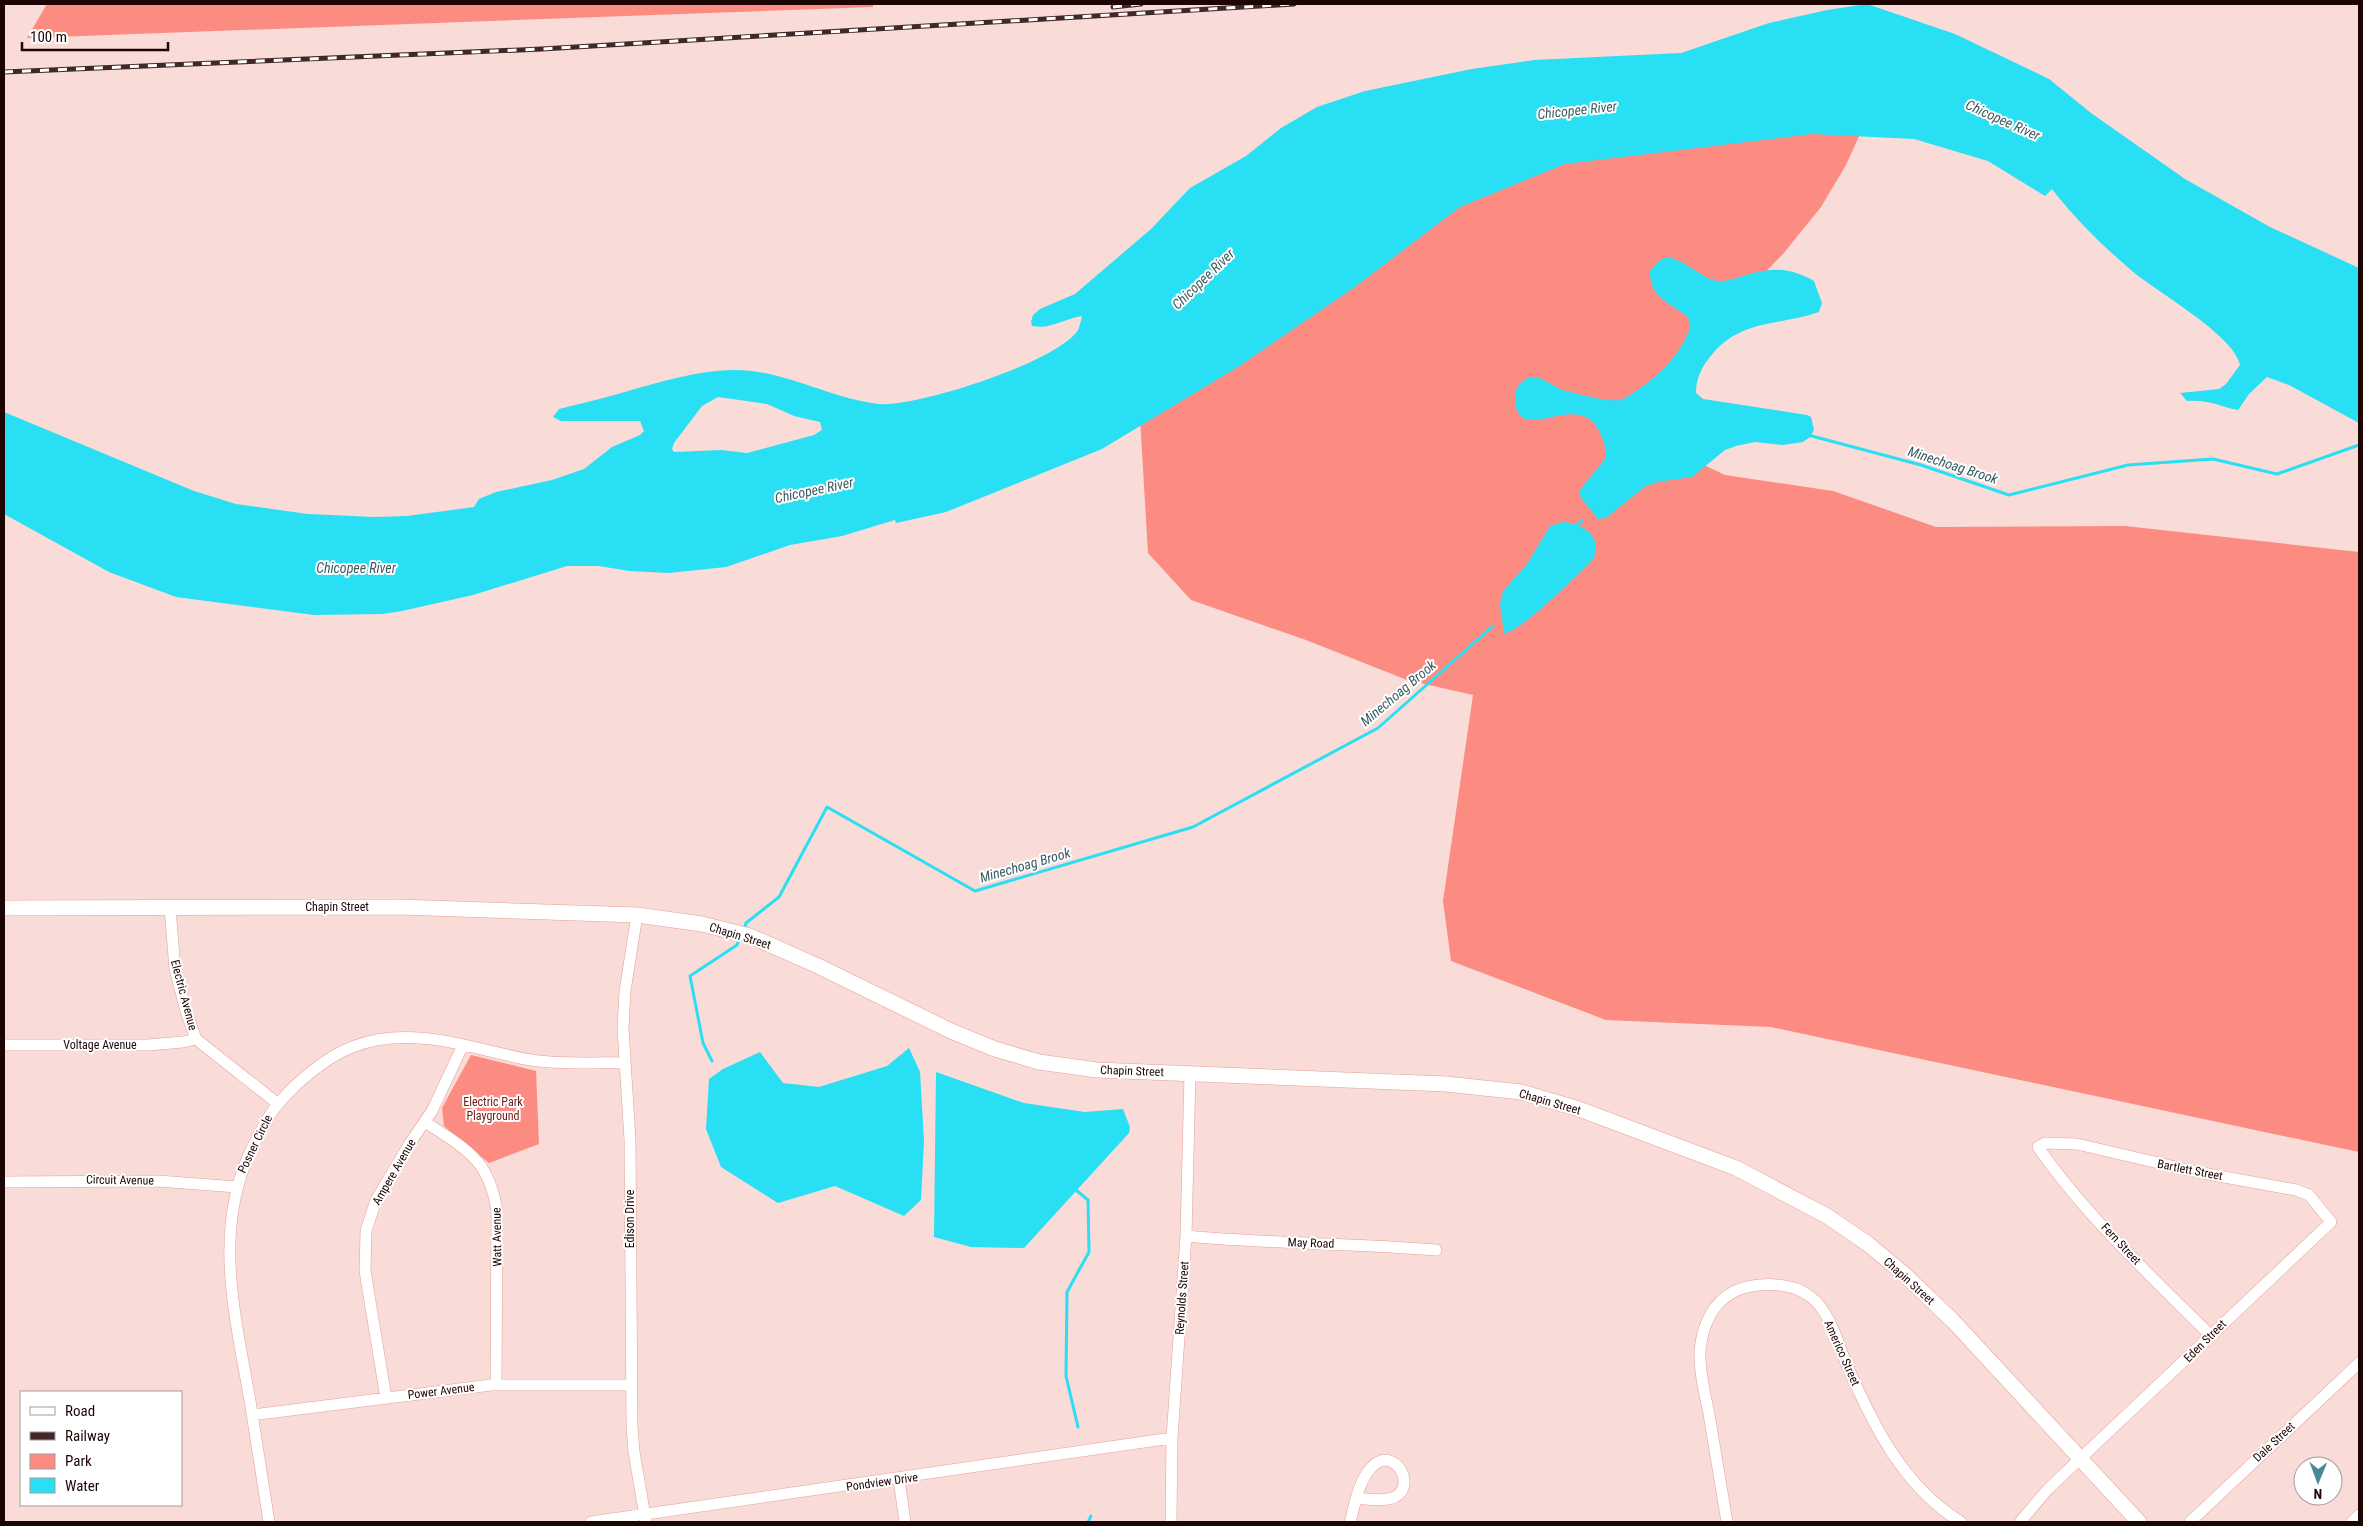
<svg xmlns="http://www.w3.org/2000/svg" width="2363" height="1526" font-family="'Roboto Condensed',sans-serif">
	<style>
		.green { fill: #fc8b81 }
		.water { fill: #29dff3; fill-rule: evenodd }
		.lines { fill: none; stroke-linecap: round; stroke-linejoin: round }
		.stream { stroke: #29dff3; stroke-width: 3 }
		.minor-casing { stroke: #e69f97; stroke-width: 12 }
		.major-casing { stroke: #e69f97; stroke-width: 16 }
		.minor { stroke: #fff; stroke-width: 11 }
		.major { stroke: #fff; stroke-width: 15 }
		.rail-casing { stroke: #412827; stroke-width: 5 }
		.rail { stroke: #fff; stroke-width: 3; stroke-dasharray: 9; stroke-linecap: butt }
		.labels { text-anchor: middle; stroke-width: 4; stroke-linejoin: round; paint-order: stroke }
		.street-label { font-size: 12px; fill: #1d0504; stroke: #fff }
		.park-label { font-size: 12px; fill: #6e1817; stroke: #fff }
		.water-label { font-size: 14px; font-style: italic; fill: #3a5c61; stroke: #fff }
	</style>
	<rect width="100%" height="100%" fill="#f9dbd7"/>
	<path class="green" d="M47,4H873V7L27,38Z
		M1864,125L1846,165L1821,207L1783,254L1702,337L1666,447L1725,475L1833,491L1936,527L2125,526L2359,552V1152L1771,1027L1606,1020L1451,961L1443,901L1473,695L1407,680L1306,640L1191,600L1148,553L1140,418L1513,166Z
		M471,1055L536,1071L539,1144L489,1163L444,1126L442,1108Z"/>
	<path class="water" d="M1867,4L1955,34L2049,79L2091,113L2185,179L2270,227L2359,268V423L2289,385L2267,377L2249,394L2238,410C2218,406 2208,399 2187,401L2180,393L2219,389L2226,384L2240,365C2234,335 2157,292 2132,271C2103,246 2075,219 2052,189L2045,196L1988,161L1914,139L1812,134L1565,164L1460,207L1355,287L1238,367L1102,449L946,512L896,523L895,520L842,536L790,545L726,567L669,573L629,571L599,566H567L473,595L402,611L382,614L314,615L176,597L109,572L4,514V412L194,491L236,504L308,514L374,517L407,516L474,507L479,499L496,492L552,480L584,469L612,447L640,435L644,431L640,421H561L553,417L559,409C582,403 605,398 628,391C663,381 696,371 732,370C783,369 828,398 878,404C915,408 1058,362 1078,330C1080,326 1081,320 1082,316C1065,318 1051,330 1032,326L1031,322L1033,315L1040,309L1075,294L1151,229L1190,188L1246,156L1281,128L1317,107L1365,91L1472,69L1534,60L1681,53L1769,23L1827,10ZM718,397L767,404L794,416L820,422L822,430L814,435L747,453L721,450L674,452L672,449L674,443L702,406Z
		M1668,257C1686,261 1698,275 1713,280C1723,283 1734,279 1743,276C1771,267 1789,267 1814,281L1822,303L1819,312C1778,326 1739,319 1710,357C1701,368 1696,379 1696,393L1703,399L1807,415L1811,417L1814,430L1810,437L1803,442L1783,445L1755,442L1736,446L1725,450L1692,477L1658,482L1646,486L1606,518L1598,519L1581,498L1579,491L1606,458C1606,447 1603,438 1598,429C1574,387 1512,455 1515,391C1519,385 1524,378 1532,377C1542,376 1554,387 1563,390C1578,394 1605,402 1620,400C1625,399 1631,394 1636,391C1659,376 1681,354 1690,328L1688,317C1671,303 1649,298 1650,271L1660,260Z
		M1563,522C1584,523 1605,539 1592,561C1578,574 1519,634 1504,633L1500,604L1503,591L1527,564L1550,526Z
		M909,1048L920,1072L924,1141L921,1200L904,1216L835,1186L778,1203L721,1167L706,1129L709,1079L723,1069L760,1052L783,1083L819,1087L887,1066Z
		M936,1072L1024,1103L1085,1112L1123,1109L1130,1127L1129,1133L1024,1248L971,1247L934,1237Z"/>
	<g class="lines">
		<path class="stream" d="M1808,435L1921,465L2009,495L2128,465L2213,459L2277,474L2359,445
			M1577,526L1582,520
			M744,930L746,923L779,897L827,807L975,891L1193,827L1378,728L1493,626
			M712,1061L703,1043L690,976L737,945L740,937
			M1076,1190L1088,1200L1089,1252L1067,1292L1066,1376L1078,1427
			M1088,1522L1091,1516"/>
		<defs>
			<path id="minor" d="M170,908L175,969L186,1011L196,1039L277,1103
				M637,915L625,991L623,1028L630,1140L632,1426L634,1452L646,1522
				M4,1045H148L183,1042L196,1039
				M425,1122C466,1149 490,1160 497,1212L496,1384
				M4,1182L158,1181L237,1187
				M1186,1236C1269,1244 1352,1243 1436,1250
				M386,1398L365,1271L366,1231L376,1200L410,1143L432,1111L463,1045
				M252,1415L491,1385H631
				M899,1479L905,1522
				M269,1522C263,1484 257,1445 251,1407C236,1317 210,1228 255,1142C268,1116 275,1105 297,1084C326,1058 352,1041 392,1038C439,1034 485,1052 531,1060C562,1065 593,1062 624,1063
				M591,1522L1172,1438
				M1171,1522L1172,1438L1186,1236L1190,1074
				M1350,1522C1355,1505 1358,1482 1371,1468C1395,1441 1422,1493 1388,1499C1377,1501 1367,1499 1356,1498
				M1727,1522C1721,1486 1715,1450 1709,1414C1705,1394 1699,1371 1700,1351C1702,1327 1712,1302 1735,1291C1756,1282 1791,1281 1811,1297C1830,1312 1837,1341 1846,1363C1872,1423 1903,1487 1961,1522
				M2020,1522L2048,1489L2331,1222L2309,1195L2296,1190L2197,1172L2077,1144L2045,1143L2038,1147C2085,1215 2152,1277 2211,1336
				M2190,1522L2359,1363
				M2352,1522L2359,1515"/>
			<path id="major" d="M4,908L399,907L637,915L702,924L750,936L818,966L951,1031L995,1049L1039,1062L1097,1070L1446,1084L1521,1092L1579,1109L1736,1168L1827,1216L1868,1244L1904,1274L1953,1321L2139,1522"/>
		</defs>
		<use href="#minor" class="minor-casing"/>
		<use href="#major" class="major-casing"/>
		<use href="#minor" class="minor"/>
		<use href="#major" class="major"/>
		<defs>
			<path id="rail" d="M1113,7L1141,4
				M4,72L542,49L1294,4"/>
		</defs>
		<use href="#rail" class="rail-casing"/>
		<use href="#rail" class="rail"/>
	</g>
	<g class="labels">
		<g class="street-label">
			<text x="337" y="911">Chapin Street</text>
			<text transform="translate(740 936) rotate(17)" y="4">Chapin Street</text>
			<text transform="translate(184 995) rotate(75)" y="4">Electric Avenue</text>
			<text x="100" y="1049">Voltage Avenue</text>
			<text transform="translate(1132 1071) rotate(2)" y="4">Chapin Street</text>
			<text transform="translate(1550 1102) rotate(16)" y="4">Chapin Street</text>
			<text transform="translate(255 1144) rotate(-64)" y="4">Posner Circle</text>
			<text transform="translate(2190 1170) rotate(11)" y="4">Bartlett Street</text>
			<text transform="translate(394 1172) rotate(-60)" y="4">Ampere Avenue</text>
			<text transform="translate(120 1180) rotate(1)" y="4">Circuit Avenue</text>
			<text transform="translate(630 1219) rotate(-90)" y="4">Edison Drive</text>
			<text transform="translate(497 1237) rotate(-91)" y="4">Watt Avenue</text>
			<text transform="translate(1311 1243) rotate(2)" y="4">May Road</text>
			<text transform="translate(2121 1244) rotate(47)" y="4">Fern Street</text>
			<text transform="translate(1909 1281) rotate(42)" y="4">Chapin Street</text>
			<text transform="translate(1182 1298) rotate(-86)" y="4">Reynolds Street</text>
			<text transform="translate(2205 1341) rotate(-45)" y="4">Eden Street</text>
			<text transform="translate(1842 1353) rotate(66)" y="4">Americo Street</text>
			<text transform="translate(441 1391) rotate(-7)" y="4">Power Avenue</text>
			<text transform="translate(2274 1442) rotate(-43)" y="4">Dale Street</text>
			<text transform="translate(882 1482) rotate(-8)" y="4">Pondview Drive</text>
		</g>
		<g class="park-label">
			<text x="493" y="1106">Electric Park<tspan x="493" dy="14">Playground</tspan></text>
		</g>
		<g class="water-label">
			<text transform="translate(1577 110) rotate(-6)" y="5">Chicopee River</text>
			<text transform="translate(2003 120) rotate(24)" y="5">Chicopee River</text>
			<text transform="translate(1203 279) rotate(-44)" y="5">Chicopee River</text>
			<text transform="translate(1953 465) rotate(18)" y="5">Minechoag Brook</text>
			<text transform="translate(814 490) rotate(-12)" y="5">Chicopee River</text>
			<text x="356" y="573">Chicopee River</text>
			<text transform="translate(1398 693) rotate(-40)" y="5">Minechoag Brook</text>
			<text transform="translate(1025 865) rotate(-16)" y="5">Minechoag Brook</text>
		</g>
	</g>
	<rect width="2363" height="1526" fill="none" stroke="#1d0504" stroke-width="10"/>
	<rect x="20" y="1391" width="162" height="115" fill="#ffffff" stroke="#a59b9b"/>
	<rect x="30" y="1407" width="25" height="8" fill="#ffffff" stroke="#a59b9b"/>
	<text x="65" y="1416" font-size="15" fill="#1d0504">Road</text>
	<rect x="30" y="1432" width="25" height="8" fill="#412827" stroke="#a59b9b"/>
	<text x="65" y="1441" font-size="15" fill="#1d0504">Railway</text>
	<rect x="30" y="1454" width="25" height="15" fill="#fc8b81" stroke="#a59b9b"/>
	<text x="65" y="1466" font-size="15" fill="#1d0504">Park</text>
	<rect x="30" y="1478" width="25" height="15" fill="#29dff3" stroke="#a59b9b"/>
	<text x="65" y="1491" font-size="15" fill="#1d0504">Water</text>
	<g transform="translate(2318 1481) rotate(181)"><circle r="24" fill="#ffffff" stroke="#a59b9b"/>
	<path d="M0-4L9 19L0 12L-9 19Z" fill="#458b94"/>
	<text y="-8" font-size="14" font-weight="bold" text-anchor="middle" fill="#1d0504">N</text>
	</g>
	<path d="M22 42v8h146v-8" fill="none" stroke="#1d0504" stroke-width="2.5"/>
	<text x="30" y="42" font-size="15" fill="#1d0504" stroke="#ffffff" stroke-width="4" paint-order="stroke">100 m</text>
</svg>
